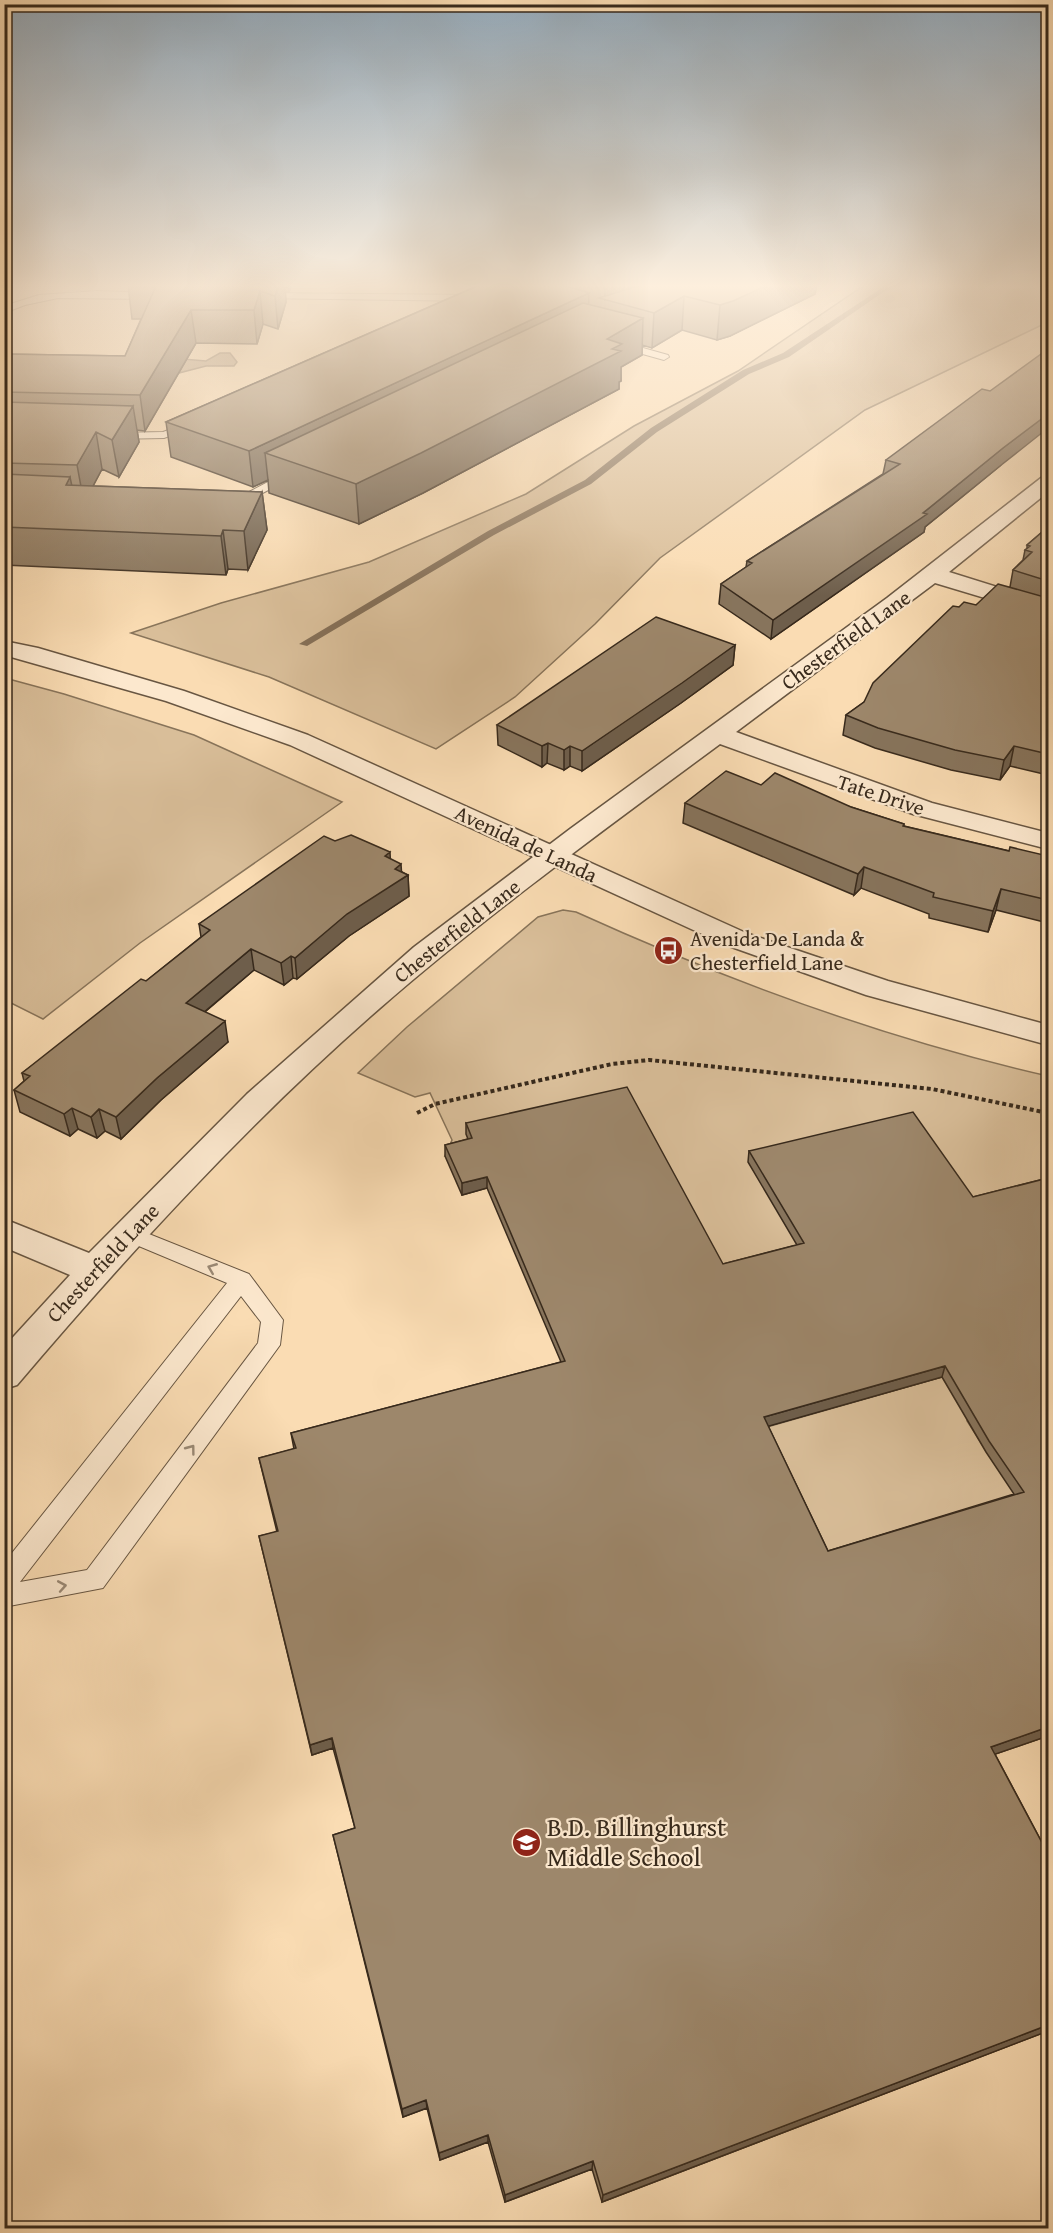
<svg xmlns="http://www.w3.org/2000/svg" width="1053" height="2233" font-family="'Gentium Book Plus',serif">
	<style>
		.green { fill: #d9be99; stroke: #88745a; stroke-width: 1.5 }
		.water { fill: #b89f80; stroke: #857058; stroke-width: 1.5 }
		.lines { fill: none; stroke-linecap: round; stroke-linejoin: round }
		.stream { fill: #857058; fill-rule: evenodd }
		.service-casing { stroke: #685642; stroke-width: 2 }
		.minor-casing { stroke: #685642; stroke-width: 3 }
		.tertiary-casing { stroke: #685642; stroke-width: 3 }
		.path { stroke: #382a1c; stroke-width: 4; stroke-dasharray: 4 3; stroke-linecap: butt }
		.service { fill: #fce8ce; fill-rule: evenodd }
		.minor { fill: #fce8ce; fill-rule: evenodd }
		.tertiary { fill: #fce8ce; fill-rule: evenodd }
		.wall { fill: #87745c; stroke: #382a1c; stroke-width: 1.5; fill-rule: evenodd }
		.shaded-wall { fill: #6e5e4b; stroke: #382a1c; stroke-width: 1.5 }
		.building { fill: #9d876b; stroke: #382a1c; stroke-width: 1.5; fill-rule: evenodd }
		.oneway { stroke: #9a8975 }
		.labels { text-anchor: middle; stroke-width: 4.5; stroke-linejoin: round; paint-order: stroke }
		.street-label { font-size: 21px; fill: #382a1c; stroke: #fce8ce }
		.poi-label { font-size: 21px; fill: #382a1c; stroke: #fce8ce; text-anchor: start }
		.near-poi-label { font-size: 26px; fill: #382a1c; stroke: #fce8ce; text-anchor: start }
	</style>
	<rect width="100%" height="100%" fill="#fadcb3"/>
	<filter id="stains"><feTurbulence type="fractalNoise" baseFrequency=".00333" numOctaves="4"/><feColorMatrix values="0 0 0 0 .2 0 0 0 0 .09 0 0 0 0 .02 0 0 0 .5 -.17"/></filter>
	<radialGradient id="worn" r=".72"><stop offset=".6" stop-color="#630" stop-opacity="0"/><stop offset="1" stop-color="#630" stop-opacity=".3"/></radialGradient>
	<path class="green" d="M866,284H1048V322L865,410L660,558L595,624L515,697L436,749L269,677L131,633L221,603L369,562L526,494L634,426L738,371Z
		M5,678L64,694L194,735L342,802L140,943L43,1019L5,1000Z
		M563,910L576,912C728,981 885,1039 1048,1076V1188L721,1275L467,1134L472,1149L445,1156L452,1140L430,1093L415,1097L358,1073L407,1027L538,917Z
		M970,1369L997,1411L967,1421L990,1457L1048,1492L799,1570L732,1437Z"/>
	<path class="water" d="M220,353H230L237,362L234,366H206L175,374L183,359L206,361Z"/>
	<g class="lines">
		<path class="stream" d="M888,284H895L789,357L749,374L657,432L591,484L494,535L307,646L299,644L488,531L585,480L651,428L743,370L783,353Z"/>
		<defs>
			<path id="service" d="M97,291L154,293L159,296L154,299L58,298L25,305L4,313V306L39,295Z
				M259,293L478,295L483,298L478,301L256,298V294Z
				M618,341L668,355L669,357L664,360L614,346V342Z
				M193,421L197,422V426L164,438L113,439L107,436L113,433L163,432Z
				M287,472L297,475L238,506L228,503Z
				M129,1226L249,1274L283,1320L280,1345L103,1588L4,1607V1563L227,1283L122,1239L119,1234L122,1229ZM241,1296L261,1322L258,1343L87,1570L20,1582Z"/>
			<path id="minor" d="M1048,476V492L949,572L1048,603V617L935,583L736,732L932,803L1048,833V849L913,814L720,744C605,829 488,914 380,1008C248,1123 130,1252 17,1385L4,1389V1347L70,1275L4,1247V1219L89,1253L247,1094L414,947L570,829L887,598L1041,478Z"/>
			<path id="tertiary" d="M4,641L38,648L184,691L308,735L746,933L888,981L1048,1025V1045L866,995L726,945L290,745L166,701L4,655Z"/>
		</defs>
		<use href="#service" class="service-casing"/>
		<use href="#minor" class="minor-casing"/>
		<use href="#tertiary" class="tertiary-casing"/>
		<path class="path" d="M417,1113L435,1104L612,1064L649,1060L932,1089L1048,1113"/>
		<use href="#service" class="service"/>
		<use href="#minor" class="minor"/>
		<use href="#tertiary" class="tertiary"/>
	</g>
	<path class="wall" d="M4,284H817L815,294L730,336L717,340L682,330L652,348L642,345V355L621,367V381L619,382V389L423,493L359,524L269,493L268,480L253,487L171,457L166,422L477,286L292,284L289,292H285L286,302L278,329L263,324L257,344L196,343L145,431L137,430L139,442L119,477L102,469L93,486L262,492L267,530L248,570L228,569L226,575L4,565V354L125,356L141,319H132L128,285L4,287Z
		M886,460L1000,466L925,527L924,532L771,639L719,604L721,584L746,567L747,561L883,474Z
		M1048,527V775L1010,766L1000,780L951,770L875,748L843,735L846,715L864,702L959,607L976,605L1010,587L1013,570L1023,560L1025,550L1027,549V545Z
		M735,645L733,665L681,703L582,771L570,766L564,770L547,763L542,767L498,745L497,725Z
		M761,785L851,807L904,824V826L1048,860V923L996,910L988,932L929,918V914L861,888L854,895L683,823L685,803Z
		M335,841L390,859L402,872L408,875L409,896L349,936L297,979L293,978L284,985L254,970L205,1012L228,1042L161,1100L121,1139L105,1131L97,1138L78,1129L70,1136L20,1112L14,1090L24,1081L22,1073L146,981L201,937L199,924Z
		M466,1123L723,1264L797,1245L748,1162L749,1151L973,1197L1048,1178V1736L995,1754L1048,1854V2031L602,2202L592,2169L505,2202L488,2142L440,2160L427,2108L403,2117L333,1835L355,1828L333,1748L312,1755L259,1536L277,1532L259,1458L294,1449L291,1433L561,1362L487,1188L462,1195L445,1156V1145L468,1139L466,1134ZM942,1377L986,1452L1014,1494L828,1551L768,1426Z"/>
	<path class="shaded-wall" d="M279,284H285L286,302L278,329L275,296Z
		M289,284H291L289,292Z
		M605,284H692L605,300Z
		M770,284H817L815,294L730,336L717,340L720,305Z
		M260,291L263,324L257,344L254,310Z
		M589,293L588,324L265,453L268,480L253,487L249,451Z
		M684,296L682,330L652,348L654,313Z
		M191,310L196,343L145,431L140,395Z
		M643,318L642,355L621,367V381L619,382V389L423,493L359,524L356,484Z
		M133,406L139,442L119,477L112,440Z
		M1048,414V428L1000,466L925,527L924,532L771,639L773,620L923,513L1003,448Z
		M96,432L102,469L84,503L77,465Z
		M70,477L78,515L66,485Z
		M262,492L267,530L248,570L244,531Z
		M223,530L228,569L226,575L221,536Z
		M735,645L733,665L681,703L582,771V751Z
		M548,743L547,763L542,767V746Z
		M570,746V766L564,770V750Z
		M1014,746L1010,766L1000,780L1004,760Z
		M390,852L391,873L385,856Z
		M401,864L402,879L408,875L409,896L349,936L297,979L295,958Z
		M864,867L861,888L854,895L858,874Z
		M1001,889L996,910L988,932L993,911Z
		M251,949L254,970L190,1024L186,1003Z
		M291,956L293,978L284,985L281,963Z
		M225,1021L228,1042L161,1100L121,1139L116,1117L157,1078Z
		M72,1108L78,1129L70,1136L64,1114Z
		M99,1109L105,1131L97,1138L91,1117Z
		M487,1177V1188L462,1195V1183Z
		M945,1366L942,1377L762,1428L764,1417Z
		M1048,1727V1736L987,1757L991,1747Z
		M332,1738L333,1748L312,1755L310,1745Z
		M1048,2025V2031L602,2202L603,2195Z
		M426,2100L427,2108L403,2117L402,2109Z
		M488,2135V2142L440,2160L439,2153Z
		M593,2161L592,2169L505,2202V2195Z"/>
	<path class="building" d="M129,284H279L275,296L260,291L254,310H191L140,395L4,392V354L125,356L156,286H127Z
		M482,284H560L589,293L249,451L166,422Z
		M644,284H770L733,301L720,305L684,296L654,313L599,298Z
		M583,303L643,318L607,339L622,344L612,349L621,351L421,453L356,484L265,453Z
		M1048,349V414L1003,448L923,513L927,514L773,620L721,584L752,563L747,561L900,464L886,460L982,389L990,391Z
		M4,402L133,406L112,440L96,432L77,465L4,463Z
		M4,474L70,477L66,485L262,492L244,531L223,530L221,536L4,527Z
		M1048,527V581L1013,570L1032,552L1025,550L1030,546L1027,545Z
		M998,584L1048,598V754L1014,746L1004,760L955,750L878,728L846,715L864,702L873,683L953,606L959,607L964,602L976,605Z
		M656,617L735,645L682,683L582,751L570,746L564,750L548,743L542,746L497,725Z
		M726,771L761,785L775,773L851,807L904,824L903,826L1009,851L1010,847L1048,856V900L1001,889L993,911L933,897L934,893L864,867L858,874L685,803Z
		M351,835L390,852L385,856L401,864L395,869L408,875L347,914L295,958L291,956L281,963L251,949L186,1003L225,1021L157,1078L116,1117L99,1109L91,1117L72,1108L64,1114L14,1090L30,1076L22,1073L141,979L146,981L210,930L199,924L324,836L335,841Z
		M627,1087L723,1264L804,1243L749,1151L913,1112L973,1197L1048,1178V1727L991,1747L1048,1854V2025L603,2195L593,2161L505,2195L488,2135L439,2153L426,2100L402,2109L333,1835L355,1828L332,1738L310,1745L259,1536L278,1531L259,1458L296,1448L291,1433L565,1361L487,1177L462,1183L445,1145L472,1138L466,1123ZM945,1366L989,1441L1024,1492L828,1551L764,1417Z"/>
	<defs><path id="oneway-chevron" d="M-2-3.5L2.5 0L-2 3.5" fill="none" stroke-width="1.6" stroke-linecap="round" stroke-linejoin="round" transform="scale(1.5)"/></defs>
	<g class="oneway">
		<use href="#oneway-chevron" transform="translate(212 1268) rotate(-158)"/>
		<use href="#oneway-chevron" transform="translate(191 1449) rotate(-53)"/>
		<use href="#oneway-chevron" transform="translate(62 1586) rotate(-10)"/>
	</g>
	<linearGradient id="sky" x2="0" y2="1"><stop stop-color="#95acbe"/><stop offset="0.48" stop-color="#fdefdd"/><stop offset="1" stop-color="#fdefdd" stop-opacity="0"/></linearGradient>
	<rect width="1053" height="596" fill="url(#sky)"/>
	<defs>
		<symbol id="bus-disc" viewBox="-11 -11 22 22"><circle r="9.5" fill="#8f2418" stroke="#fce8ce"/><path d="M-5-6H5V4H4V6H2V4H-2V6H-4V4H-5ZM-3.5-4V0h7V-4ZM-3.5 1.2v1.5H-2V1.2ZM2 1.2v1.5H3.5V1.2Z" fill="#fff"/></symbol>
		<symbol id="school-disc" viewBox="-11 -11 22 22"><circle r="9.5" fill="#8f2418" stroke="#fce8ce"/><path d="M0-5L7-2L0 1L-7-2ZM-4 1L0 2.5L4 1V4Q0 6-4 4Z" fill="#fff"/></symbol>
	</defs>
	<g fill-rule="evenodd">
		<use href="#bus-disc" x="652" y="934" width="33" height="33"/>
		<use href="#school-disc" x="510" y="1826" width="33" height="33"/>
	</g>
	<g class="labels">
		<g class="street-label">
			<text transform="translate(846 640) rotate(-36)" y="7">Chesterfield Lane</text>
			<text transform="translate(881 795) rotate(18)" y="7">Tate Drive</text>
			<text transform="translate(526 844) rotate(25)" y="7">Avenida de Landa</text>
			<text transform="translate(457 931) rotate(-38)" y="7">Chesterfield Lane</text>
			<text transform="translate(103 1263) rotate(-47)" y="7">Chesterfield Lane</text>
		</g>
		<g class="poi-label">
			<text x="690" y="946">Avenida De Landa &amp;<tspan x="690" dy="24">Chesterfield Lane</tspan></text>
		</g>
		<g class="near-poi-label">
			<text x="547" y="1836">B.D. Billinghurst<tspan x="547" dy="30">Middle School</tspan></text>
		</g>
	</g>
	<rect width="1053" height="2233" fill="none" stroke="#fadcb3" stroke-width="24"/>
	<rect x="6" y="6" width="1041" height="2221" fill="none" stroke="#382a1c" stroke-width="3"/>
	<rect x="12" y="12" width="1029" height="2209" fill="none" stroke="#382a1c" stroke-width="1.5"/>
	<rect width="100%" height="100%" filter="url(#stains)"/>
	<rect width="100%" height="100%" fill="url(#worn)"/>
</svg>
